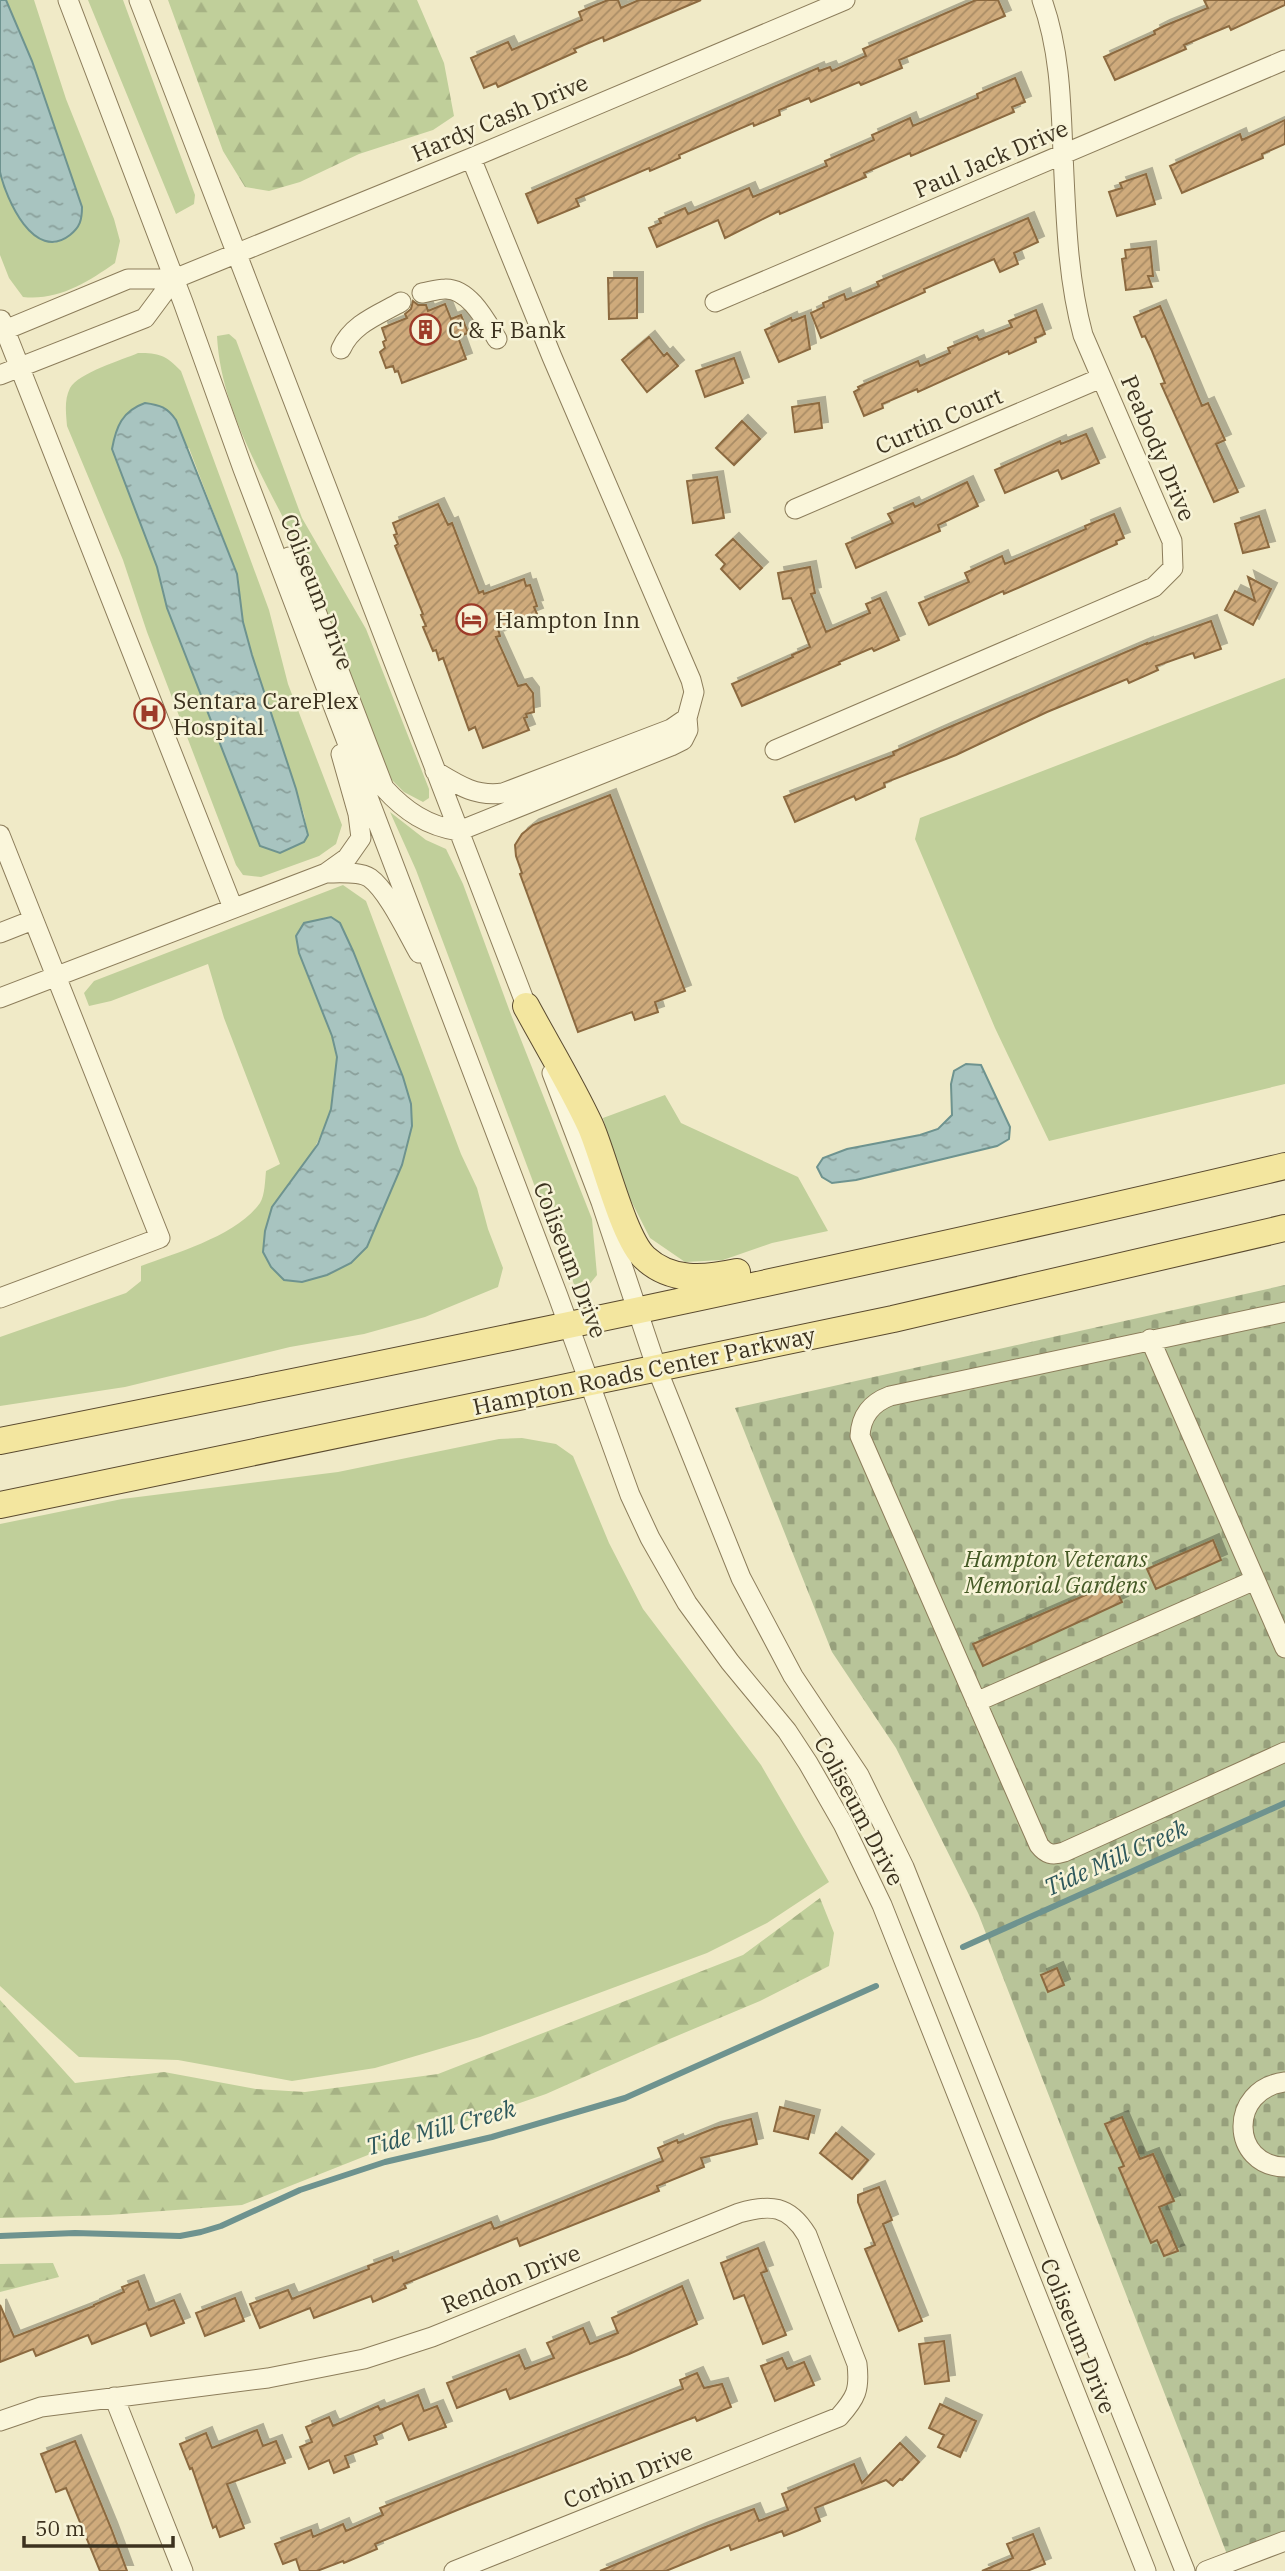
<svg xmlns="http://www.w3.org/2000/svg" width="1285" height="2571" font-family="'IBM Plex Serif',serif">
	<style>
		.green { fill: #c0cf9a; fill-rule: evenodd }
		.forest { fill: url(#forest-firs) }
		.cemetery { fill: url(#cemetery-stones) }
		.water { fill: url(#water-ripples); stroke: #6e938f; stroke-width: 2 }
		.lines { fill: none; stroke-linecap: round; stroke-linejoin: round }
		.stream { stroke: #6e938f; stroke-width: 6 }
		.building { fill: url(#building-hatch); stroke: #8c6a40; stroke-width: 2; filter: url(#shadow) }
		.minor-casing { stroke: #8c7d5b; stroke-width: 21 }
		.major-casing { stroke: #5a4a2f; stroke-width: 28 }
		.minor { stroke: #faf6db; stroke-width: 19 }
		.major { stroke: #f3e69f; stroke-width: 26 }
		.labels { text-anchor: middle; stroke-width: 5; stroke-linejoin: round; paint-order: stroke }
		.street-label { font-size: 23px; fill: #3c321f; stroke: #f7f3d7 }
		.poi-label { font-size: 23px; fill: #3c321f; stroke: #f7f3d7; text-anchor: start }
		.park-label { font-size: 23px; font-style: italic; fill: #445925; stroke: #f7f3d7 }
		.water-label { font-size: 24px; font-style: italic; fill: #2e585c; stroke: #f7f3d7 }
	</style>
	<defs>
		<pattern id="forest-firs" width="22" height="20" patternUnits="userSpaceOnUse" patternTransform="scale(1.75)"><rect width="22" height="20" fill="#c0cf9a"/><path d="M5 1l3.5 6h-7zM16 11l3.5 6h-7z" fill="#a6b284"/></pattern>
		<pattern id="cemetery-stones" width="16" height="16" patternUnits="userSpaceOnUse" patternTransform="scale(1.75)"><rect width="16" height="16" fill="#b8c499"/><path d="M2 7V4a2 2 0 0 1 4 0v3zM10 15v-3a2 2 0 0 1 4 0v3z" fill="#97a07c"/></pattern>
		<pattern id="water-ripples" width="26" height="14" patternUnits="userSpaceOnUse" patternTransform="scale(1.75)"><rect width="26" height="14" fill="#a8c4c0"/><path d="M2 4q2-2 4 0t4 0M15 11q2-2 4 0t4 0" fill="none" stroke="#8aa09b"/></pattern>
		<pattern id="building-hatch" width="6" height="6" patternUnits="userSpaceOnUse" patternTransform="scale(1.75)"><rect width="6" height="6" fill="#cfab7c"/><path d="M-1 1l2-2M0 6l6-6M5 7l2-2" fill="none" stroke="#a98c65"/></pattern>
		<filter id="shadow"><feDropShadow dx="6" dy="-6" stdDeviation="0" flood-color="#0004"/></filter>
	</defs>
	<rect width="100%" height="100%" fill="#f0eac7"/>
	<path class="green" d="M6,0H34L66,99L114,219L120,241L115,263C88,282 58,301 23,297L9,278L0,255V171L15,211L54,243C75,236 76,227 82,207L32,61Z
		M88,0H123L195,195L194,204L176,214Z
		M229,334L236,340L302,518L366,629L429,789V798L423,802L404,792L390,778C361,703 334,627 301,554C269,485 221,414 217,336Z
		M138,353C159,353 166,355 181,371L269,610L288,684L342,825L336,844L319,856L261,877L243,875L236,865L147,632L123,560L67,426C66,413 64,400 70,388C78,373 122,360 138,353ZM189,448L237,574L243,622L258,678L304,814L308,835L304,842L280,853L260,846L171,618L157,567L112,449Z
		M1285,678V1084L1049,1141L995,1028L915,839L920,818Z
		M390,812L426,840L446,849L463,884L510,1012L592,1219L597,1275L584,1291L574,1284L559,1251L416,870Z
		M343,885L366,901L461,1154L477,1188L488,1229L503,1268L498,1287L425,1317L364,1334L290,1347L125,1387L0,1406V1337L126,1293L141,1281V1266C178,1252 236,1236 260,1203C265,1195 265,1180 266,1171L280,1164L224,1018L208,964L111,1001L89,1006L84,993L94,981ZM340,923L403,1077L412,1126L402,1165L367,1247L303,1167C328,1129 347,1079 331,1034C319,1001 302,970 296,936Z
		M665,1095L681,1123L798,1177L828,1231L772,1243L723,1260L685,1262L650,1238L620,1179L603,1118Z
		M522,1438L556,1444L573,1456L609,1543L643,1609L761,1765L829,1882L767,1923L707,1953L480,2037L375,2068L292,2081L178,2060L79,2057L0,1986V1524L122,1499L338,1472L499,1439Z"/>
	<path class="forest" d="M168,0H417L444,63L454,116L433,130L359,154L300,182L269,191L245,187L223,151Z
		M820,1898L834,1933L829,1966L760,2001L672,2038L546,2094L373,2153L242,2205L109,2215L0,2218V2000L75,2083L164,2072L256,2089L305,2092L438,2074L743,1955Z
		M53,2263L59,2277L0,2292V2264Z"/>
	<path class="cemetery" d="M1285,1285V2540L1230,2562L978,1913L896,1748L832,1652L735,1408Z"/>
	<path class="water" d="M0,0H6L32,61L82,207C82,220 80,227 70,235C34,263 6,199 0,172C0,157 0,138 0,123C0,82 0,41 0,0Z
		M145,403C160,405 167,407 176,420L237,574L243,622L252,655L296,789L308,835L304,842L280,853L260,846L167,608L157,567L112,449C116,427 122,411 145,403Z
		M331,917L340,923L353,951L403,1077L411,1104L412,1126L402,1165L367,1247L351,1263L327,1275L302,1282L284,1280L271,1267L263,1252L265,1231L272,1207L318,1144L331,1109L337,1057L332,1036L299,953L296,936L304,923Z
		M966,1064L981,1065L1010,1127L1009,1139L997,1146L856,1180L832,1183L822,1177L817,1167L823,1158L847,1149L920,1135L938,1129L952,1115L951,1084L954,1071Z"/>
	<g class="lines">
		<path class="stream" d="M963,1947L1285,1803
			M0,2236L75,2233L180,2236L201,2232L221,2226L300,2190L385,2162L492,2137L625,2098L876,1986"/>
	</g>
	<path class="building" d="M608,0H618L621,8L639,0H701L604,41L603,37L574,49L576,52L498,87L496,83L484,88L471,58L508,42L512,50L582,20L579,12Z
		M976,0H998L1005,16L899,60L902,68L861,85L859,82L811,102L809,98L779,110L780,115L754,126L753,123L679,155L680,158L650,171L649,168L576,199L579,206L538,223L526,194L818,68L819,71L830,67L832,71L866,56L863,49Z
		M1204,0H1285V5L1231,30L1229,26L1217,31L1184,45L1186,49L1115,80L1104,57L1155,34L1154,31L1164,26L1208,8Z
		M1015,78L1025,102L1012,107L1014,112L911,156L910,153L864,173L866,177L780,214L779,211L725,238L718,220L657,247L649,228L661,223L659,219L685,208L688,214L749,188L753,197L827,166L825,161L874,140L872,135L910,118L913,126L978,98L977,94Z
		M1285,120V144L1262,154L1263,158L1182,193L1170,166L1240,134L1242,140Z
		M1146,174L1155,204L1117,216L1109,192L1122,188L1120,183Z
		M1028,218L1038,242L1014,253L1018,264L1000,272L994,259L924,289L925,292L821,338L811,313L824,307L823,303L844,294L846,300L879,286L877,282Z
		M1150,247L1153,276H1148L1152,287L1126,290L1122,259L1126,258L1125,250Z
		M608,278H637V318L609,319Z
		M413,301L418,305H426L428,311L445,304L451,319L461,315L468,333L458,337L466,359L402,383L398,371L395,372L393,366L386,368L380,352L385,348L383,342L386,340L382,328L407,318L405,314L411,309Z
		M1160,306L1202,406L1208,403L1225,440L1216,444L1238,492L1214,502L1161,384L1165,383L1152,351L1145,336L1142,337L1134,317Z
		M1036,310L1045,334L1035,338L1036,342L1009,354L1008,351L918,392L917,389L882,404L883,408L864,416L854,392L859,389L858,387L918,361L920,366L950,353L948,348L977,336L979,340L1012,327L1009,321Z
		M805,316L810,349L779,362L765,330L791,318L792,321Z
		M649,337L664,356L667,353L678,366L647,392L622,360Z
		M734,358L743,383L705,397L696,371Z
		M819,403L822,428L795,432L792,407Z
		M742,421L760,439L734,465L716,448Z
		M1086,434L1099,463L1062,479L1058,470L1005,493L995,470L1060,441L1061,444Z
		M717,477L724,518L693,523L687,481Z
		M967,482L978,506L938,525L940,531L856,568L846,544L893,523L888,514L913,503L915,507Z
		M438,504L448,525L452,523L479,593L483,591L484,594L524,579L526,586L530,585L537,606L534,607L537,614L498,629L500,636L496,637L518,686L526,684L533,693L534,712L526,714L527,717L524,718L529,730L483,748L475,727L469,730L443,658L439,660L436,650L433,651L423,627L426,626L421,615L423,614L395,546L398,544L394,535L397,534L393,523Z
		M1114,514L1124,538L1116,541L1117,544L1004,594L1003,591L929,625L919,603L969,582L965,573L1002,556L1005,564L1086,529L1085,526Z
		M1259,516L1269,547L1243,553L1235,524Z
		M733,539L762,568L740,589L721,569L725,564L716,555Z
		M810,567L815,593L811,594L826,632L870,613L866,604L880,598L899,640L874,651L872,648L839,662L840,664L742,706L732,684L793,657L792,655L810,647L791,598L783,599L778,573Z
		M1248,577L1271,589L1253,625L1225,610L1235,591L1255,601Z
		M1211,621L1221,649L1195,658L1193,653L1156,666L1158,670L1129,683L1127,679L1047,712L956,755L884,783L885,787L856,800L854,796L795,822L784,797L894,755L893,752L945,729L1147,643V644Z
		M610,795L685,991L655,1002L658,1012L635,1020L632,1012L578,1032L520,874L522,873L516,856L515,845L522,834L533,825Z
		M1213,1540L1221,1560L1156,1589L1147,1569Z
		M1113,1583L1122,1602L983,1666L973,1644Z
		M1057,1968L1064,1985L1048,1992L1041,1975Z
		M780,2107L814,2116L808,2139L774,2131Z
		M1122,2117L1140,2159L1153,2154L1174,2201L1159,2207L1178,2251L1164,2256L1157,2240L1151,2243L1119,2168L1124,2166L1105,2124Z
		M751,2119L757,2144L701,2158L704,2167L657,2186L659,2191L520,2246L517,2238L404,2284L406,2288L373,2302L371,2296L314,2318L310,2308L260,2328L250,2304L288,2290L292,2299L369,2269L368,2266L392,2257L393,2261L491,2222L494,2229L663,2161L658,2148L677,2140L678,2143L715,2128Z
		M836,2133L868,2160L852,2179L820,2153Z
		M879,2187L892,2220L883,2224L922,2321L899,2331L865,2249L875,2245L858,2202V2195Z
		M758,2248L767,2271L761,2273L786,2335L763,2344L744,2295L734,2299L721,2263Z
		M138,2281L149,2310L174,2300L184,2323L151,2336L146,2323L92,2344L88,2335L36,2356L33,2349L0,2362V2305L14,2337L94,2306V2305L124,2292L122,2287Z
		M682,2286L697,2324L629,2354L510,2399L506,2389L457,2408L447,2383L519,2355L525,2369L554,2358L547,2343L583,2328L590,2344L618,2333L612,2318Z
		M235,2298L244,2321L205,2336L196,2313Z
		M944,2341L949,2381L925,2384L919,2344Z
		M782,2358L787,2369L804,2362L814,2385L775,2401L761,2366Z
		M697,2373L704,2388L722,2384L731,2407L697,2421L695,2417L467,2506L375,2544L377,2549L344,2563L343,2561L317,2571H300L296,2559L283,2564L275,2544L311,2530L313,2537L343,2524L346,2531L383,2515L380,2508L683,2389L680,2380Z
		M418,2395L424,2411L437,2406L446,2427L409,2440L402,2423L374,2436L377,2444L345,2456L349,2467L334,2473L329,2460L309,2469L300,2447L312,2442L306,2427L329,2417L333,2426L378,2406L380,2410Z
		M940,2404L976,2421L960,2457L938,2447L944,2435L929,2428Z
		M257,2430L263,2446L276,2441L285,2463L227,2484L244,2528L220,2537L216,2526L213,2528L192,2468L190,2469L180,2444L206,2433L212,2448Z
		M75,2441L111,2528L127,2571H100L66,2488L56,2492L41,2454Z
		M900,2443L919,2462L902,2480L900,2479L893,2486L886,2480L815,2508L820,2521L799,2530L784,2536L782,2531L731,2550L729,2545L666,2571H600L703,2528L754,2509L759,2521L788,2510L782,2494L854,2464L862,2483Z
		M1033,2534L1045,2564L1027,2571H982L1013,2558L1007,2544Z"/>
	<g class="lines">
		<defs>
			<path id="minor" d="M68,0L183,302L243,469L558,1296L630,1495L650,1538L687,1603L730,1662L787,1731L808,1763L843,1824L882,1905L1146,2571
				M139,0L531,1018
				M422,293C429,292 437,289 445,289C469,288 486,321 497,339
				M715,302L1285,60
				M1,320L233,908
				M0,332L128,279H174L471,158L845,0
				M341,349C352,324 378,315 401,302
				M0,375L145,318L174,279
				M795,509L1101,378
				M289,557L314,606L384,788C405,811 427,826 459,831L671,746L683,740L688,730L687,718L694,692L691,680L552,357L471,158
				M775,750L1154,587L1173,568L1172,541L1083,335C1067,276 1066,215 1063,154C1061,102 1060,50 1042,0
				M435,771C458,785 476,797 503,793L671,729L687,718
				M0,835L160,1238L0,1298
				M326,873C339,873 360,871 370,878C388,891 408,934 419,953
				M0,933L33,920
				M0,998L326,873L347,858L361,838L358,814L341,754
				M552,1073L601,1202L657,1369L741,1578L793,1676L859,1775L904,1867L1185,2571
				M1285,1312L890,1396C871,1403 861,1416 860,1436L1039,1845C1046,1854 1052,1856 1064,1852L1285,1752
				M1150,1339L1285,1648
				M976,1702L1255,1580
				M1285,2082C1228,2089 1230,2166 1285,2167
				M114,2397L183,2571
				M0,2421L41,2407L268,2378L364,2359L432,2337L739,2213C770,2204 789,2205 807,2235L857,2364C860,2390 856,2398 839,2417L454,2571
				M1206,2571L1285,2541"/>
			<path id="major" d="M526,1006C547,1045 571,1084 590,1125C604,1156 623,1238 645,1258C671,1282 704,1279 737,1272
				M0,1441C430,1355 859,1267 1285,1166
				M0,1505L893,1319L1285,1228"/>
		</defs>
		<use href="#minor" class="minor-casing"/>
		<use href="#major" class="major-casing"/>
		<use href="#minor" class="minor"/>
		<use href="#major" class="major"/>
	</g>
	<defs>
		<symbol id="building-ring" viewBox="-11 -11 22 22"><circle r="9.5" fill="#f7f3d7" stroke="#9d3b29" stroke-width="1.5"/><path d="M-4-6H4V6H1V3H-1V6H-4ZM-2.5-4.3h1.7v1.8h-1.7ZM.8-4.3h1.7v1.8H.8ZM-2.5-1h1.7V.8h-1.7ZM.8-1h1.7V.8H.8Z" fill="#9d3b29"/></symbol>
		<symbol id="hotel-ring" viewBox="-11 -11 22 22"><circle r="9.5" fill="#f7f3d7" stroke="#9d3b29" stroke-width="1.5"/><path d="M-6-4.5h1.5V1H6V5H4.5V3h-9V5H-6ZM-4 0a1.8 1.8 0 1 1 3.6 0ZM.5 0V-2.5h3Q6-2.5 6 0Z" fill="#9d3b29"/></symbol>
		<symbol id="hospital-ring" viewBox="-11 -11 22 22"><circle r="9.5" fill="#f7f3d7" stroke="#9d3b29" stroke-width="1.5"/><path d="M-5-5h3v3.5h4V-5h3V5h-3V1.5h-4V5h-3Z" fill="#9d3b29"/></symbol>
	</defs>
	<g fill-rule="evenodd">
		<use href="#building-ring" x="408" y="312" width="35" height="35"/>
		<use href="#hotel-ring" x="454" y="602" width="35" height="35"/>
		<use href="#hospital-ring" x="132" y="696" width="35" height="35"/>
	</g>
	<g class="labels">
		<g class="street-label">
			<text transform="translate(500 118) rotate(-23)" y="8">Hardy Cash Drive</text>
			<text transform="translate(991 159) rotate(-23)" y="8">Paul Jack Drive</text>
			<text transform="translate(939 421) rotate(-23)" y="8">Curtin Court</text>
			<text transform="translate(1158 448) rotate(67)" y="8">Peabody Drive</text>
			<text transform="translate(317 592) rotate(69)" y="8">Coliseum Drive</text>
			<text transform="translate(570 1260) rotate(69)" y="8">Coliseum Drive</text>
			<text transform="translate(644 1371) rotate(-12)" y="8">Hampton Roads Center Parkway</text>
			<text transform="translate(859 1811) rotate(62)" y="8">Coliseum Drive</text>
			<text transform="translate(511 2279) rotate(-22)" y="8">Rendon Drive</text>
			<text transform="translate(1078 2336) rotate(68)" y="8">Coliseum Drive</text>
			<text transform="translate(628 2476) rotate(-22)" y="8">Corbin Drive</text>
		</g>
		<g class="poi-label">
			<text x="448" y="338">C &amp; F Bank</text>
			<text x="495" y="628">Hampton Inn</text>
			<text x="173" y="709">Sentara CarePlex<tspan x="173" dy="26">Hospital</tspan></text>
		</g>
		<g class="park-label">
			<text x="1056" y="1567">Hampton Veterans<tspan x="1056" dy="26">Memorial Gardens</tspan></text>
		</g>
		<g class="water-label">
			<text transform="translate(1116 1858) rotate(-24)" y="8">Tide Mill Creek</text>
			<text transform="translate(441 2128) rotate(-15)" y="8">Tide Mill Creek</text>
		</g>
	</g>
	<path d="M24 2536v10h149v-10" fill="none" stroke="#3c321f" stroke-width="3.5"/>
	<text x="35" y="2536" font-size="21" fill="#3c321f" stroke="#f7f3d7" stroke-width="5" paint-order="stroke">50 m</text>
</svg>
